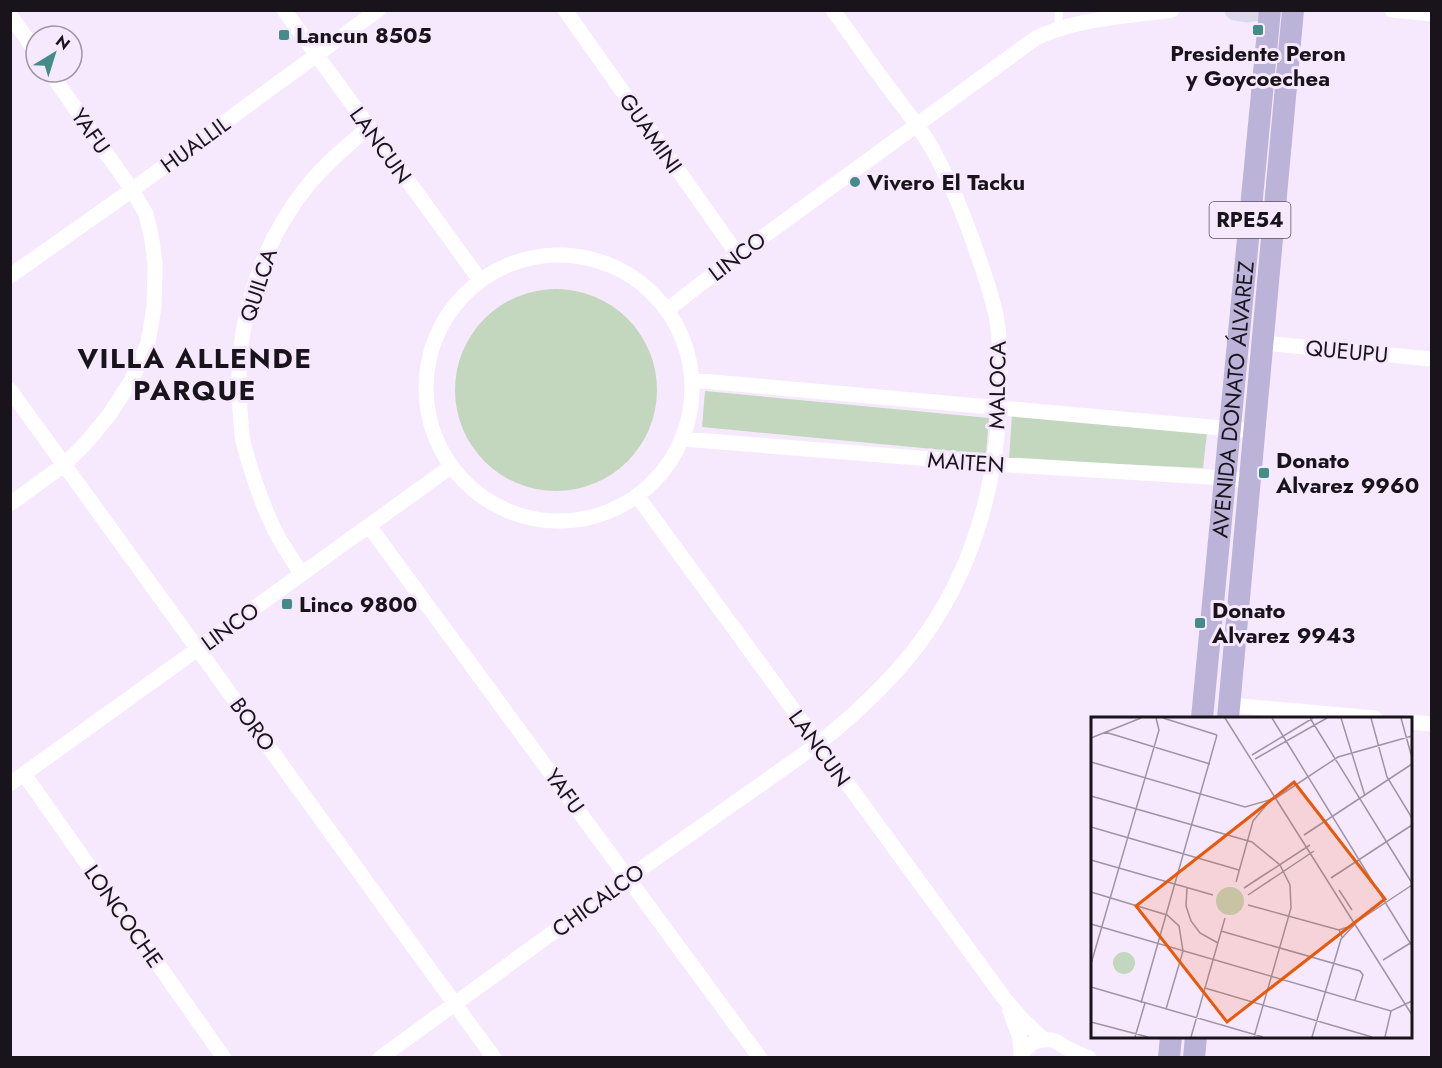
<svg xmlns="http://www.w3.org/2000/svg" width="1442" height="1068" font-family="Jost,sans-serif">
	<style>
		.green { fill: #c2d7be }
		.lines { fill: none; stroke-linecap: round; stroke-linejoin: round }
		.lane { stroke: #fff; stroke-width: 8 }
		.street { stroke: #fff; stroke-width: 15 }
		.secondary { stroke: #ddd9ec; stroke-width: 21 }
		.primary { stroke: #bbb3d8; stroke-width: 22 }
		.poi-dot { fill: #448c8a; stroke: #f7e9fd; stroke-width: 2 }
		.labels { text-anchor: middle; stroke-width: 6; stroke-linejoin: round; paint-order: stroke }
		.shield { fill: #f7e9fd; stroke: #5c545f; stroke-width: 1.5 }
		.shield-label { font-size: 21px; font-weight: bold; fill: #19141b }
		.poi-label { font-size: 22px; font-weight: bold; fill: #19141b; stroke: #f7e9fd; text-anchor: start }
		.street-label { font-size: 22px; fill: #19141b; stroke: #f7e9fd }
		.district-label { font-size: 28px; font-weight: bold; letter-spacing: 1.5px; fill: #19141b; stroke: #f7e9fd }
		.inset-road { fill: none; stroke: #9e94a3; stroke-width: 1.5 }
		.view { fill: #e8590c; fill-opacity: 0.15; stroke: #e8590c; stroke-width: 3 }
		.inset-edge { fill: none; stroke: #19141b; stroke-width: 3 }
	</style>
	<rect width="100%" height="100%" fill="#f7e9fd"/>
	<path class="green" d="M455 390a101 101 0 1 1 202 0a101 101 0 1 1-202 0Z
		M705,391L989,418L986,454L702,427Z
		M1012,415L1207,433L1203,468L1009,459Z"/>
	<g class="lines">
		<path class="lane" d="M1058,29L1059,10"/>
		<path class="street" d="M284,10L480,280
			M565,10L738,255
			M1392,10L1432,14
			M10,15L36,52
			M426 388a133 133 0 1 1 266 0a133 133 0 1 1-266 0Z
			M10,276L132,190L378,10
			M667,310L738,255L1036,38C1077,18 1126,17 1172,10
			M1262,343L1432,359
			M692,380L1254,431
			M10,390L494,1058
			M683,439L993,464L1226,478L1250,481
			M638,497L1004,998L1021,1018L1044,1040
			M10,504L65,464L86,443L109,415L131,381L148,343L154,307L155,264L152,240L146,214L132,190L50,72
			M369,526L760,1058
			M301,574C293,560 283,546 275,531C261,502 251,472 243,441C241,431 241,420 240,409C233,330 258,246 309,184C326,163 347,146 368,128
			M1229,705L1375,718
			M1410,722L1432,724
			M24,774L224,1058
			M10,784L449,468
			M1010,1011L1020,1038L1021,1054
			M380,1058L628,878L818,744C858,712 899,674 928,631C979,557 1000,467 1000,378C1000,357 1000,336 996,315C991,293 984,272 976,250C965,218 952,185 935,154C922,129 903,107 886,84C868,60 851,35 833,10
			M1020,1058C1026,1044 1040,1036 1055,1041C1059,1043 1063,1046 1067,1048C1074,1052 1082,1055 1089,1058"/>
		<path class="secondary" d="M1235,10L1248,12L1260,10"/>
		<g class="primary">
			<path id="s1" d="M1202,718L1270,10"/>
			<path d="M1228,718L1293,10"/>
			<path d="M1169,1058L1171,1036"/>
			<path d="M1194,1058L1196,1036"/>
		</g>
	</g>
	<g class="poi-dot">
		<rect x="1252" y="24" width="12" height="12" rx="3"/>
		<rect x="278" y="29" width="12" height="12" rx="3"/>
		<circle cx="855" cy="182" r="6"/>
		<rect x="1258" y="467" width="12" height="12" rx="3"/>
		<rect x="281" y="598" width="12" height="12" rx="3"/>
		<rect x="1194" y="617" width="12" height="12" rx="3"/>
	</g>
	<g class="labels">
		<rect class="shield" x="1209.5" y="202" width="81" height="36" rx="4.5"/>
		<g class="shield-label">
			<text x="1250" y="227">RPE54</text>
		</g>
		<g class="poi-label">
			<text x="296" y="43">Lancun 8505</text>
			<text x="1258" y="61" text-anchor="middle">Presidente Peron<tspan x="1258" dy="25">y Goycoechea</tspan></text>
			<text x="867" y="190">Vivero El Tacku</text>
			<text x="1276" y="468">Donato<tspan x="1276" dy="25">Alvarez 9960</tspan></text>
			<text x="299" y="612">Linco 9800</text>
			<text x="1212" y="618">Donato<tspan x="1212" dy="25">Alvarez 9943</tspan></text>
		</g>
		<g class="street-label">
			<text transform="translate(91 131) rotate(55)" y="8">YAFU</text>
			<text transform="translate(651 133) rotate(55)" y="8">GUAMINI</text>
			<text transform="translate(195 144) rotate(-36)" y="8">HUALLIL</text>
			<text transform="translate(381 145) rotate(54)" y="8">LANCUN</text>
			<text transform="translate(737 256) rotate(-37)" y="8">LINCO</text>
			<text transform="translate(258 285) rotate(-72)" y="8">QUILCA</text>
			<text transform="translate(1347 351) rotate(5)" y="8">QUEUPU</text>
			<text transform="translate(997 385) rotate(-89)" y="8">MALOCA</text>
			<text dy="8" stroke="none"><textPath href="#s1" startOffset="320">AVENIDA DONATO ÁLVAREZ</textPath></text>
			<text transform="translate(966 462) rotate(4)" y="8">MAITEN</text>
			<text transform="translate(230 626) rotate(-36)" y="8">LINCO</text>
			<text transform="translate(253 724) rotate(54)" y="8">BORO</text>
			<text transform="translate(820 748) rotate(54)" y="8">LANCUN</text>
			<text transform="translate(565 791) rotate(54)" y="8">YAFU</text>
			<text transform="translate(598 900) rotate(-36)" y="8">CHICALCO</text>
			<text transform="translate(124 916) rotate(55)" y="8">LONCOCHE</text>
		</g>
		<g class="district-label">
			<text x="195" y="368">VILLA ALLENDE<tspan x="195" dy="32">PARQUE</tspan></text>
		</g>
	</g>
	<g transform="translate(1091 717)">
		<rect width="321" height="321" fill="#f7e9fd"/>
		<path d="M125 184a14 14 0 1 1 28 0a14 14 0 1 1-28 0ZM22 246a11 11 0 1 1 22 0a11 11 0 1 1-22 0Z" fill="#c2d7be"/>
		<path class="inset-road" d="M72,1L126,18M134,1L321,298M181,1L321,229M219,1L321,166M250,1L274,79M280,1L296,60L321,101M310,1L321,41M14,15L119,47M0,21L50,1M161,38L222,1M164,42L236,1M0,45L154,90L185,81M0,79L161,125L189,148L199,168L200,191L163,320M185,81L247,40L321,19M0,110L148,153M213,118L321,47M0,143L122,178M240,161L321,108M145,165L162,104L177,86M96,171L95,189L100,204L109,216L127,226M153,171L219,128M248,173L261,193M0,175L76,198L88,209L92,234L75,292M157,178L223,134M157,188L248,213M0,207L300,294L321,284M130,214L269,254L272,258L264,283M251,220L248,213L260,209M292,243L321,225M0,247L68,13L65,1M0,270L172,320M114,271L281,320M50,286L126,18M0,305L57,320M44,320L54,286M100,320L134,201M221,320L250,222L267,204L321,168M294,320L300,294"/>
		<path class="view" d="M203,65L294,182L136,305L45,189Z"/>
		<rect width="321" height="321" class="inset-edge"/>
	</g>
	<rect width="1442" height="1068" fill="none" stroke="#19141b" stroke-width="24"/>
	<g transform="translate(54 54) rotate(38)"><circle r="28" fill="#f7e9fd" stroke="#9e94a3" stroke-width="1.5"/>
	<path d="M0-4.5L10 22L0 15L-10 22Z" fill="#448c8a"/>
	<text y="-9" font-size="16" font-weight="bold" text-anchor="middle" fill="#19141b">N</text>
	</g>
</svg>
